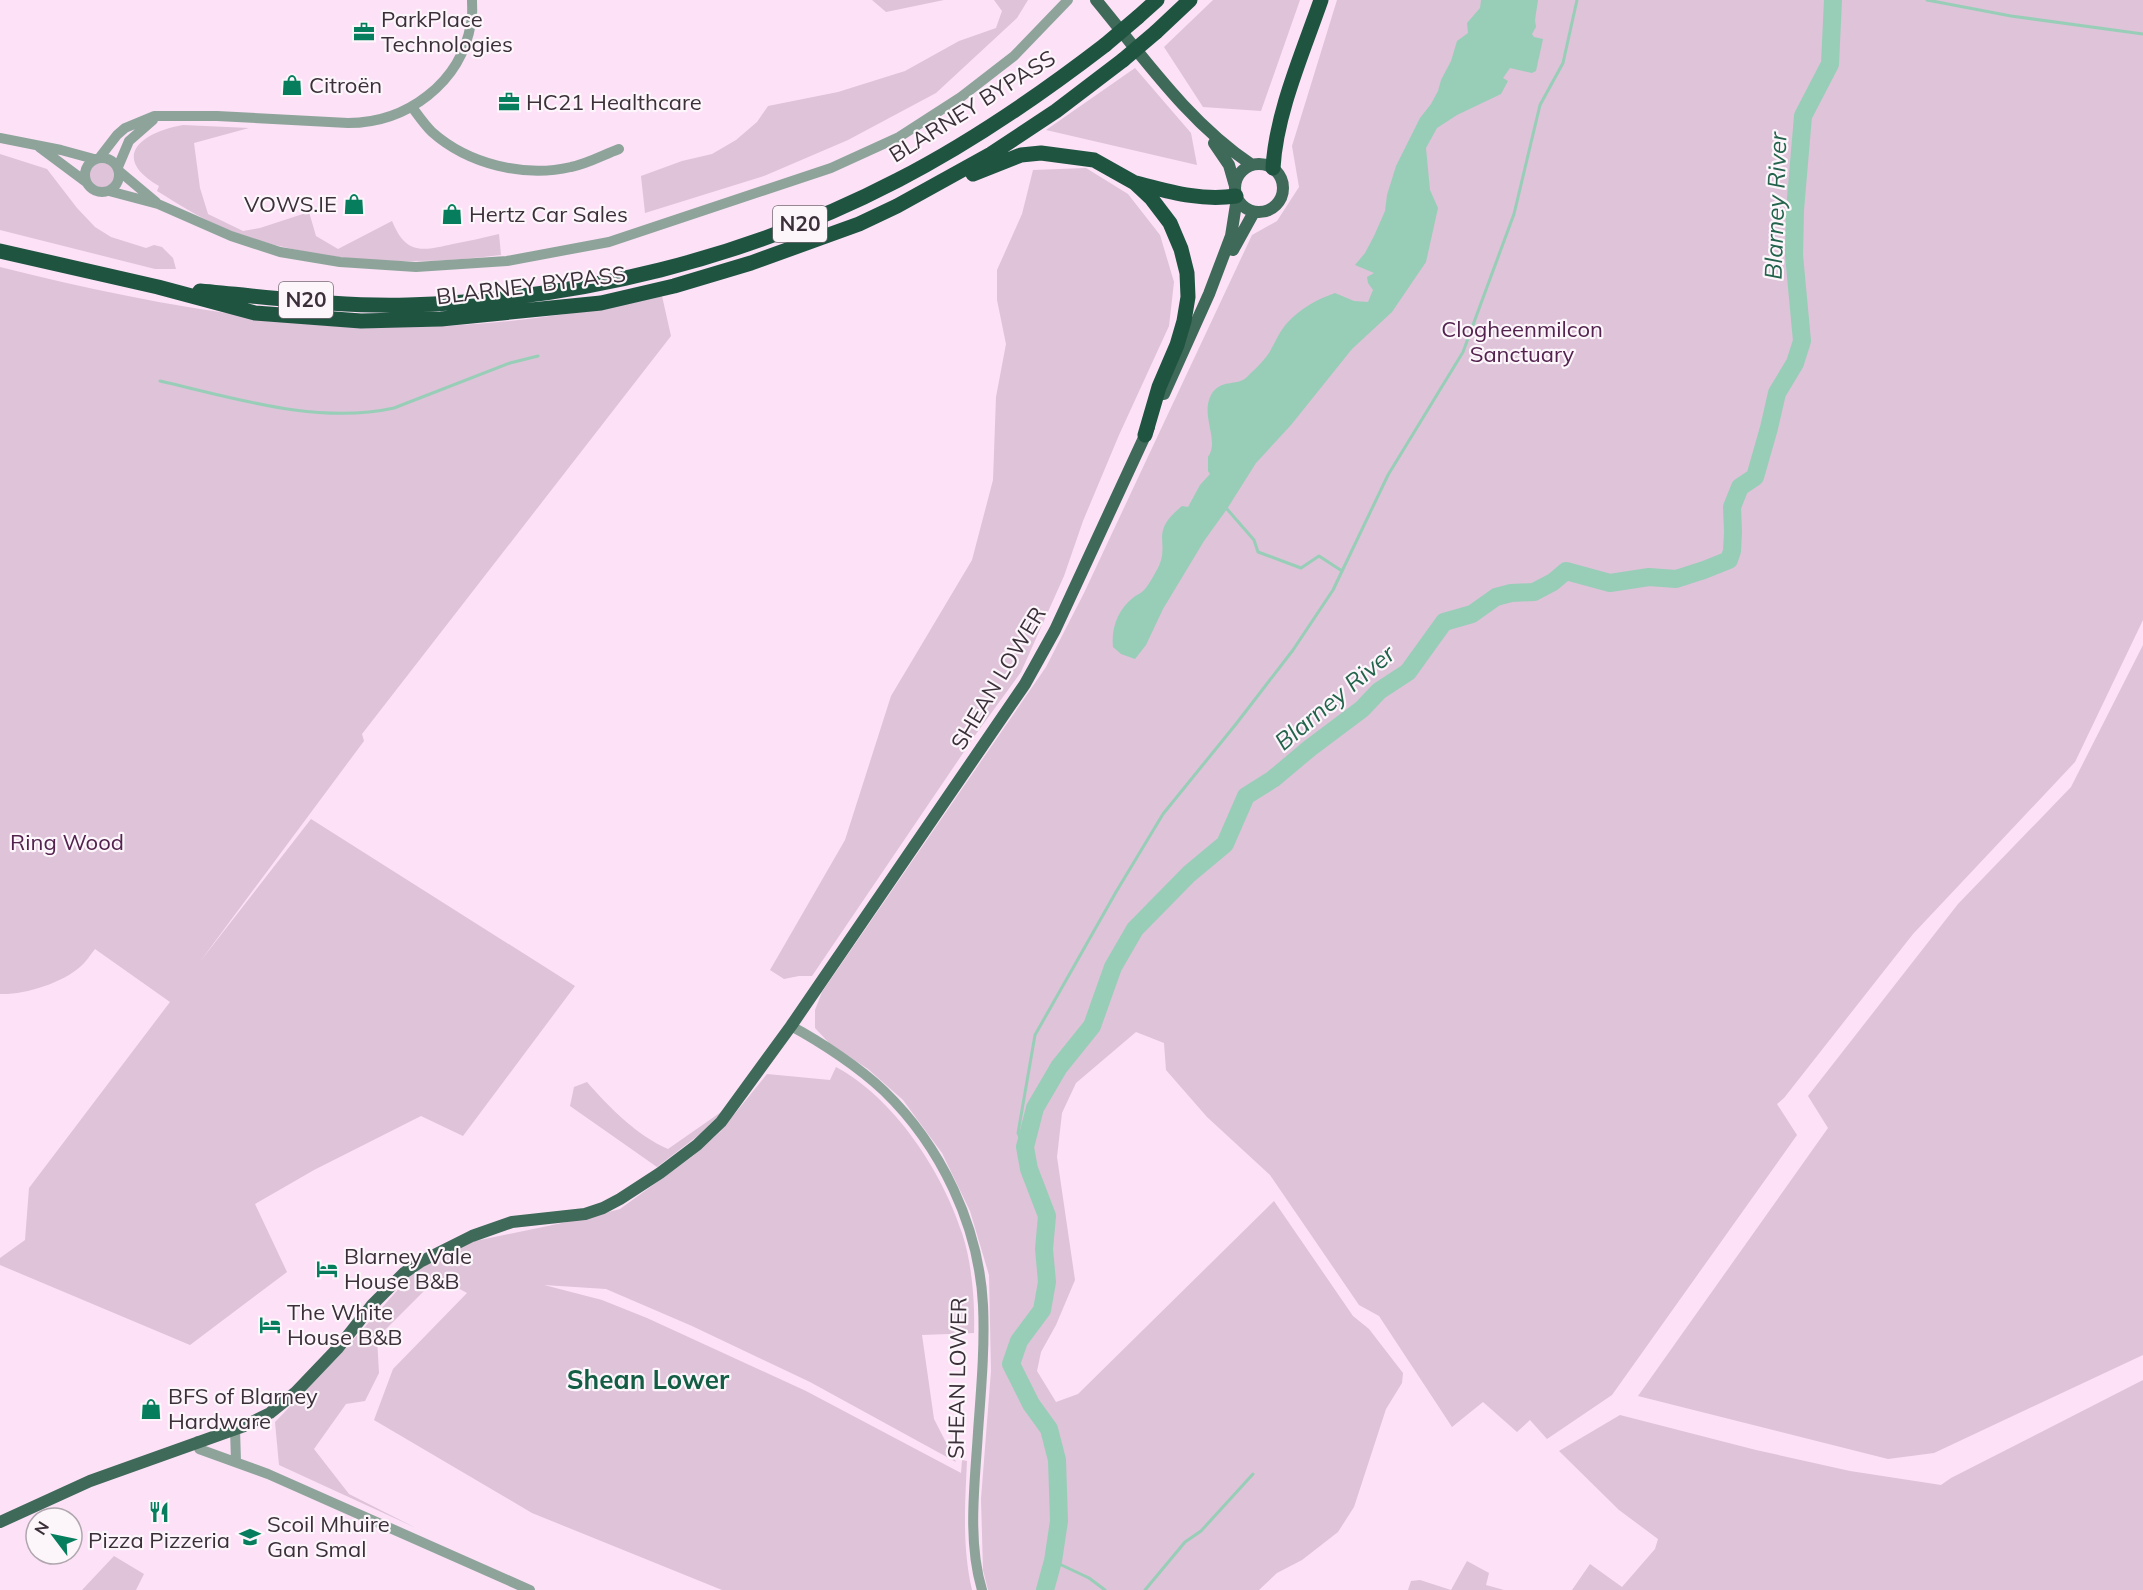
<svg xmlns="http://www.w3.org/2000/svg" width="2143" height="1590" font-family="Mulish,sans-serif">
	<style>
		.green { fill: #dec3d9 }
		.water { fill: #98ceb7 }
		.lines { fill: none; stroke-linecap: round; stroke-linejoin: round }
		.stream { stroke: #98ceb7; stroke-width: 3 }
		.river { stroke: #98ceb7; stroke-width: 18 }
		.minor { stroke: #8ea49a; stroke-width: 10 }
		.major { stroke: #3f6958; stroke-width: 12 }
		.highway { stroke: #1f5441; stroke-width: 15 }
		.highway-bridge { stroke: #1f5441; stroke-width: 15 }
		.labels { text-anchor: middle; stroke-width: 4.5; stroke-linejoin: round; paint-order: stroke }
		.shield { fill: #fcf6fb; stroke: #756b73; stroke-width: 1.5 }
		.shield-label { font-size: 21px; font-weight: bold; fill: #3b3039 }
		.poi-label { font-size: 22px; fill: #3b3039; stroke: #fcf6fb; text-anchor: start }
		.street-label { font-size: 22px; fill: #3b3039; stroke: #fcf6fb }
		.park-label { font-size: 22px; fill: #53224e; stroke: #fcf6fb }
		.water-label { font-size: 24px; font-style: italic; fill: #23634c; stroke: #fcf6fb }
		.quarter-label { font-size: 26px; font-weight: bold; fill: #145d45; stroke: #fcf6fb }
	</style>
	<rect width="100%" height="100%" fill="#fce1f7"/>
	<path class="green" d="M872,0H944L886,12Z
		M994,0H1028L1017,18L936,93L848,140L764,176L645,213L641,176L682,161L712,154L736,140L757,122L768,106L838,92L905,71L959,41L996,28L1002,11Z
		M1213,0H1300L1261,111L1203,107L1164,47Z
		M1337,0H2143V620L2075,762L1913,934L1784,1098L1777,1104L1797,1135L1612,1395L1547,1439L1530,1420L1517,1432L1483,1402L1452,1427L1379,1316L1359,1305L1270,1175L1207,1117L1166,1070L1164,1043L1136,1032L1076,1083L1062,1113L1057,1157L1075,1280L1056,1325L1041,1352L1037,1371L1056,1402L1078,1394L1274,1201L1353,1316L1369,1329L1403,1373L1402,1383L1386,1409L1354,1507L1338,1532L1302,1560L1277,1573L1259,1590H988L983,1570L981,1499L991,1371L989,1275L970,1211L942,1153L903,1100L868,1069L830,1044L815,1028V1010L822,992L1046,667L1084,593L1252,235L1277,221L1299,187L1292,146Z
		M1135,68L1191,133L1197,165L1046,130Z
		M183,125L249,128L194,143L200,188L208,214L243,231L260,228L309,212L316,236L338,249L392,221C406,255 422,251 453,244C468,241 483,238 499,234L501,255C409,267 307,263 221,227C199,217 178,204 157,191L159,186C109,157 142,132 183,125Z
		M0,154L47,169L77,208L95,227L111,237L146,248L154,245L162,247L173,258L176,269H155L0,230Z
		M89 176a13 13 0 1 1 26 0a13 13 0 1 1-26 0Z
		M1086,168L1128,194L1160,235L1174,282L1169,326L1119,435L1083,521L1064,576L1021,672L976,734L812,976H799L784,979L770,970L845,840L891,696L972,560L993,480L996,397L1006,344L997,300V270L1022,214L1033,170Z
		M0,267C84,288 169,306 255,317C291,322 328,327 364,327C464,329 565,318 662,296L671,336L362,734L364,741L199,963L311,819L575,986L463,1136L421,1116L314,1170L255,1204L287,1272L190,1345L0,1265V1258L25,1240L29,1188L170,1002L95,949C90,955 86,962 80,967C62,983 24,995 0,994Z
		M2143,645V1355L1934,1453L1888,1459L1638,1396L1828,1128L1808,1096L1958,904L2071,787Z
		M836,1067C894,1098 942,1171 962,1233C972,1263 975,1302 974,1333L922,1335L934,1419L956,1462L810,1382L692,1326L606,1289L544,1285L602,1300L647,1318L806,1391L961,1473L962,1460L967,1461C965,1504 962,1547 972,1590H722L532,1513L374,1420L393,1369L467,1293L438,1277L377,1338L379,1373L365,1401L346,1404L314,1449L349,1494L416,1528L279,1465L275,1422L338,1357L411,1275L429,1263L475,1241L586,1218L620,1209L693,1156L720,1132L767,1074L830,1080Z
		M587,1082C610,1108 636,1135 668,1149L724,1110L712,1125L657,1167L570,1106L574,1087Z
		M2143,1380V1590H1572L1590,1564L1622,1587L1655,1549L1658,1539L1619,1510L1559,1451L1620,1415L1756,1450L1850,1471L1941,1485L1951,1478Z
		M114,1556L144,1574L136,1590H82Z
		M1467,1561L1489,1573L1486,1585L1504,1590H1408L1411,1581L1420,1580L1451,1590Z"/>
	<path class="water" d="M1481,0H1538L1535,20L1536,27L1532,34L1534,37L1543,39L1536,71L1532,73L1510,68L1503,78L1508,81L1501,94L1457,115L1437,128L1426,148L1430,190L1438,208L1426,262L1392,312L1352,349L1291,425L1256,463L1227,509L1204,541L1163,609L1146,645L1135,659L1121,654L1113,647C1111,628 1118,609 1134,597C1136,595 1140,594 1142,592C1148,587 1154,575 1158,568C1171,541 1148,534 1182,506L1188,507L1200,485L1210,474L1208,471V457C1220,440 1200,416 1211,395C1221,378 1236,387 1247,377C1254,370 1263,362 1269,353C1275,343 1280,330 1288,322C1301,308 1318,299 1335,293L1354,301L1368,302L1373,290L1368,283L1367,277L1374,273L1355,265L1365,253L1374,236L1385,211L1387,195L1396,166L1420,118L1431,104L1438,91L1441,80L1451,61L1457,41L1468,33L1467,23L1480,8Z"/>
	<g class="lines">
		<path class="stream" d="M1927,0L2011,16L2143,34
			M160,381C234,398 318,425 394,408L510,363L538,356
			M1227,509L1254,540L1258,552L1301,568L1319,556L1342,571
			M1025,1147L1018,1133L1035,1035L1116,892L1163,814L1236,724L1293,650L1333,590L1388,475L1463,352L1514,214L1540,105L1563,63L1577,0
			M1053,1561L1089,1578L1105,1590
			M1145,1590L1185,1542L1201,1531L1253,1474"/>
		<path class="river" d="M1045,1590L1053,1561L1059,1521L1057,1460L1049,1429L1031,1404L1011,1364L1019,1341L1042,1310L1047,1282L1044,1249L1047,1216L1029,1169L1025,1147L1035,1108L1059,1067L1092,1026L1113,967L1135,929L1189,874L1225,844L1246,796L1273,779L1310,748L1362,709L1379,691L1408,672L1444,622L1472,614L1496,597L1511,593L1534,592L1553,582L1566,571L1610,583L1649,577L1676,579L1704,570L1729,560L1732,551L1733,532L1732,507L1740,487L1755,477L1769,428L1777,393L1795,363L1802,341L1794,255L1795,210L1803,116L1830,64L1833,0"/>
		<path class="minor" d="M412,107C418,115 424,124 432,132C468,164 524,178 571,167C587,164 603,155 619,149
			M0,138L61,150L94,159
			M39,147L86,182
			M100,157L117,135L125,128L154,116H217L348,123C407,123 461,83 471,23C473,16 472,8 472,0
			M85 175a17 17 0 1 1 34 0a17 17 0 1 1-34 0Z
			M118,167L129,141L153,120
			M119,171L156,202
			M109,191L158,204L231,236L280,252L340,262L416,267L507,261L609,242L831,168L899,137L961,97L1014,56L1068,0
			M791,1026C821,1042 860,1068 884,1091C941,1146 979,1226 983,1305C985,1347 981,1390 978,1432C975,1483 967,1540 982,1590
			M235,1429L236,1462
			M198,1441L199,1449L268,1474L530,1590"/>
		<path class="major" d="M1096,0C1144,58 1189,123 1252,165
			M1214,143L1229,165L1235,186
			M1235 188a24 24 0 1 1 48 0a24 24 0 1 1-48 0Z
			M1233,250L1254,212
			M1164,394L1209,294L1231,236L1237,198
			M0,1522L90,1481L244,1426L270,1413L296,1392L338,1348L372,1305L404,1273L420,1262L472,1236L512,1222L585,1214L603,1208L620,1199L660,1173L697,1145L721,1122L791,1026L1025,684L1055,630L1149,427"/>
		<path class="highway" d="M1138,17L1157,0
			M1156,32L1190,0
			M1273,168C1276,113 1303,52 1321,0
			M973,174L1021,155L1041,153L1094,160L1135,183L1151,198L1170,223L1181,249L1187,273L1188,297L1184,321L1177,345L1159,387L1145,435
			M1136,183C1171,192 1200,201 1236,196
			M0,251L158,287L255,313L361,321L441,319L601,303L674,286L751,263L859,224L897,206L991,154L1056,111L1123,60
			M200,291C269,297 339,307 408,305C578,300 748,258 898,180C972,142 1040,95 1105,45"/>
		<path class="highway-bridge" d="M1105,45L1138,17
			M1123,60L1156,32"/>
	</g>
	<defs>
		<symbol id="office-bare" viewBox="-9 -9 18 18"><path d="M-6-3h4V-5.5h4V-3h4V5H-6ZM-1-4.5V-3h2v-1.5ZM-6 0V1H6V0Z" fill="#067e5d" stroke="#fcf6fb" stroke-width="2.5" paint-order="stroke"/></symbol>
		<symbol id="shop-bare" viewBox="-9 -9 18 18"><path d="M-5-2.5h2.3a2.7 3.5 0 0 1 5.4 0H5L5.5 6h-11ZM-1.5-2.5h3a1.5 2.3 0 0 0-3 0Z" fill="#067e5d" stroke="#fcf6fb" stroke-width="2.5" paint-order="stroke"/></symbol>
		<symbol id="hotel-bare" viewBox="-9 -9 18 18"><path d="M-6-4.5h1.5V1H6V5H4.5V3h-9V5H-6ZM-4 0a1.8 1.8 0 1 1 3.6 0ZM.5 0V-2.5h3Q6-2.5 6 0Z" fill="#067e5d" stroke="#fcf6fb" stroke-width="2.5" paint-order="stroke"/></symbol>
		<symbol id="restaurant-bare" viewBox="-9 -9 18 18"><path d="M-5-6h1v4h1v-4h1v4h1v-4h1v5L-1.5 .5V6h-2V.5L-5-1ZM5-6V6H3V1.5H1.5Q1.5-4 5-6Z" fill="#067e5d" stroke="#fcf6fb" stroke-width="2.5" paint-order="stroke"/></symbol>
		<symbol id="school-bare" viewBox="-9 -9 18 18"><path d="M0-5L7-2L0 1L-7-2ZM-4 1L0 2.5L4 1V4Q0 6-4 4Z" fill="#067e5d" stroke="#fcf6fb" stroke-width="2.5" paint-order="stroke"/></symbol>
	</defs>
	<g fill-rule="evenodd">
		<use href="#office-bare" x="349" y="17" width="30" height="30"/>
		<use href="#shop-bare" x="277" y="70" width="30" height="30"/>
		<use href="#office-bare" x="494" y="87" width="30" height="30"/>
		<use href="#shop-bare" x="339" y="189" width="30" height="30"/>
		<use href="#shop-bare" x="437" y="199" width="30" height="30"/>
		<use href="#hotel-bare" x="312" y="1254" width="30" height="30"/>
		<use href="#hotel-bare" x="255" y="1310" width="30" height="30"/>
		<use href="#shop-bare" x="136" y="1394" width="30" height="30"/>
		<use href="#restaurant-bare" x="144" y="1497" width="30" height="30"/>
		<use href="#school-bare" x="235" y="1522" width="30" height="30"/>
	</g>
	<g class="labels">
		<g class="shield">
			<rect x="773" y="206" width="54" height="36" rx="4.5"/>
			<rect x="279" y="282" width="54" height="36" rx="4.5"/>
		</g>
		<g class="shield-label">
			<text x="800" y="231">N20</text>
			<text x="306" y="307">N20</text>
		</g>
		<g class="poi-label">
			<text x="381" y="27">ParkPlace<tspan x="381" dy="25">Technologies</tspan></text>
			<text x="309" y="93">Citroën</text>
			<text x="526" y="110">HC21 Healthcare</text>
			<text x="337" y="212" text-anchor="end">VOWS.IE</text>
			<text x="469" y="222">Hertz Car Sales</text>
			<text x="344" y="1264">Blarney Vale<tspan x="344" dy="25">House B&amp;B</tspan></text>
			<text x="287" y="1320">The White<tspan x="287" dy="25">House B&amp;B</tspan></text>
			<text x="168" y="1404">BFS of Blarney<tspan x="168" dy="25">Hardware</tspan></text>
			<text x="267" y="1532">Scoil Mhuire<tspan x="267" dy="25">Gan Smal</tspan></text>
			<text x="159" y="1548" text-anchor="middle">Pizza Pizzeria</text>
		</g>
		<g class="street-label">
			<text transform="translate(972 106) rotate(-32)" y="8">BLARNEY BYPASS</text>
			<text transform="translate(531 285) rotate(-7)" y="8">BLARNEY BYPASS</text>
			<text transform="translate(998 678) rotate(-59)" y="8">SHEAN LOWER</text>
			<text transform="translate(957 1378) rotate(-89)" y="8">SHEAN LOWER</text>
		</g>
		<g class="park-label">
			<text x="1522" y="337">Clogheenmilcon<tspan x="1522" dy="25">Sanctuary</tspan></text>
			<text x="67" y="850">Ring Wood</text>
		</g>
		<g class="water-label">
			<text transform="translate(1776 206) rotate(-88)" y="8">Blarney River</text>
			<text transform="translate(1335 698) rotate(-40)" y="8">Blarney River</text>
		</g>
		<g class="quarter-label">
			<text x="648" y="1389">Shean Lower</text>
		</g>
	</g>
	<g transform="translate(54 1536) rotate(302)"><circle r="28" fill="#fcf6fb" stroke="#afa7ad" stroke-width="1.5"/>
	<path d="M0-4.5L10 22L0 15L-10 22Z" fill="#067e5d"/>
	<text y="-9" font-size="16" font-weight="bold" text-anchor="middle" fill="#3b3039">N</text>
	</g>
</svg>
